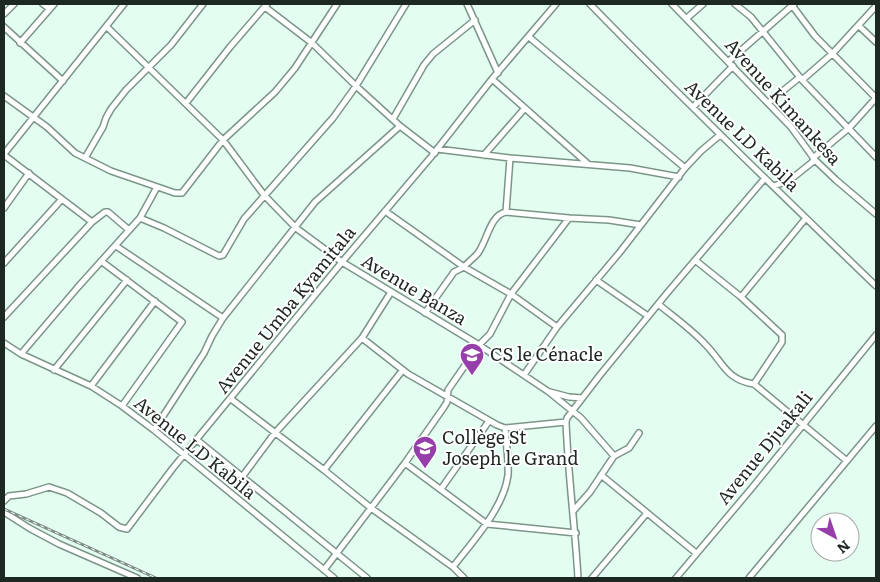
<svg xmlns="http://www.w3.org/2000/svg" width="880" height="582" font-family="Literata,serif">
	<style>
		.lines { fill: none; stroke-linecap: round; stroke-linejoin: round }
		.minor-casing { stroke: #7c9589; stroke-width: 8 }
		.minor { stroke: #fff; stroke-width: 5 }
		.rail-casing { stroke: #7b8d85; stroke-width: 3 }
		.rail { stroke: #fff; stroke-width: 1; stroke-dasharray: 4; stroke-linecap: butt }
		.labels { text-anchor: middle; stroke-width: 4; stroke-linejoin: round; paint-order: stroke }
		.street-label { font-size: 18px; fill: #1e2823; stroke: #fff }
		.poi-label { font-size: 18px; fill: #1e2823; stroke: #fff; text-anchor: start }
	</style>
	<rect width="100%" height="100%" fill="#e3fef1"/>
	<g class="lines">
		<defs>
			<path id="minor" d="M43,4L50,9
				M467,4L498,73
				M590,4C683,100 780,193 876,286
				M672,4L791,127L815,160L836,180L876,214
				M735,4L751,17L802,80L876,157
				M791,4L815,36L876,98
				M4,14L14,4
				M687,18L703,4
				M859,26L876,42
				M4,27L63,81
				M107,27L223,140L264,195L296,228L342,262L479,345L549,392L581,418L614,456
				M529,37L685,168
				M20,43L54,4
				M729,61L794,4
				M492,79L587,163
				M802,80L832,54L876,6
				M4,96L47,127L75,153L111,171L175,193H182L223,140L275,92L295,68L337,4
				M186,103L230,47L267,4
				M768,103L800,77
				M693,107L733,66
				M393,119L424,65L433,54L475,20
				M400,126L435,153
				M437,149L510,158L630,168L679,177
				M4,154L124,4
				M4,155L92,222
				M484,155L525,108
				M85,158L103,127L106,118L111,109L126,90L171,45L203,4
				M510,158L506,212L569,218
				M813,158L849,128L876,98
				M774,186L790,180L815,160
				M4,208L29,173
				M385,211L464,267C468,262 474,258 478,253C487,241 490,215 506,212
				M140,218L164,228L219,256L223,255L244,219L333,118L356,86L406,4
				M116,246L223,318
				M695,260L741,297L782,335V342L754,384L847,461
				M101,261L182,322L122,406
				M4,263L62,199
				M596,280L648,316
				M741,297L806,218
				M658,304C674,317 691,329 705,344C723,362 726,380 754,384
				M425,313L454,272L464,267L511,294L569,218L609,220L641,225
				M4,317L92,222L105,212H108L129,230
				M362,338L408,374L497,425L505,428L566,422
				M4,343L21,354L91,386L122,406L154,430L334,578
				M21,354L78,287L140,218L157,187
				M54,370L127,280
				M524,375L557,327L620,252L685,168L701,151L720,135
				M91,386L155,301
				M550,392L569,397L582,398
				M231,399L324,470L371,508L453,567
				M154,430L204,353L212,336L223,318L315,202L400,126L356,86L312,43L265,7
				M197,440L367,578
				M405,463L487,524L576,533
				M324,470L402,371
				M601,475L696,553
				M242,477L274,434L362,338L391,292
				M441,489L489,421
				M4,501L9,496L26,494L49,487L67,493L101,513L119,527L127,529L173,468L342,262L431,157L492,79L556,4
				M574,510L590,492L614,456L629,448L639,433
				M4,512L29,528L59,544L137,578
				M324,570L405,463L444,407L447,402L448,390L479,345L490,334L511,294L557,327
				M464,578L453,567C472,542 504,508 508,475C509,460 506,443 505,428
				M578,578C575,526 568,474 566,422L567,418L600,375L668,292L765,178
				M592,578L647,513
				M676,578L751,489L876,335
				M749,578L876,426"/>
		</defs>
		<use href="#minor" class="minor-casing"/>
		<use href="#minor" class="minor"/>
		<defs>
			<path id="rail" d="M4,509L156,578"/>
		</defs>
		<use href="#rail" class="rail-casing"/>
		<use href="#rail" class="rail"/>
	</g>
	<defs>
		<symbol id="school-pin" viewBox="-11 -11 22 30"><path d="M0 17L-7.5 6A9.5 9.5 0 1 1 7.5 6Z" fill="#963eaa" stroke="#fff"/><path d="M0-5L7-2L0 1L-7-2ZM-4 1L0 2.5L4 1V4Q0 6-4 4Z" fill="#fff"/></symbol>
	</defs>
	<g fill-rule="evenodd">
		<use href="#school-pin" x="458" y="341" width="28" height="38"/>
		<use href="#school-pin" x="411" y="434" width="28" height="38"/>
	</g>
	<g class="labels">
		<g class="street-label">
			<text transform="translate(783 102) rotate(48)" y="6">Avenue Kimankesa</text>
			<text transform="translate(742 136) rotate(44)" y="6">Avenue LD Kabila</text>
			<text transform="translate(414 290) rotate(31)" y="6">Avenue Banza</text>
			<text transform="translate(286 310) rotate(-51)" y="6">Avenue Umba Kyamitala</text>
			<text transform="translate(195 448) rotate(39)" y="6">Avenue LD Kabila</text>
			<text transform="translate(765 448) rotate(-51)" y="6">Avenue Djuakali</text>
		</g>
		<g class="poi-label">
			<text x="490" y="361">CS le Cénacle</text>
			<text x="442" y="444">Collège St<tspan x="442" dy="21">Joseph le Grand</tspan></text>
		</g>
	</g>
	<rect width="880" height="582" fill="none" stroke="#1e2823" stroke-width="10"/>
	<g transform="translate(835 537) rotate(140)"><circle r="24" fill="#ffffff" stroke="#a5a9a7"/>
	<path d="M0-4L9 19L0 12L-9 19Z" fill="#963eaa"/>
	<text y="-8" font-size="14" font-weight="bold" text-anchor="middle" fill="#1e2823">N</text>
	</g>
</svg>
